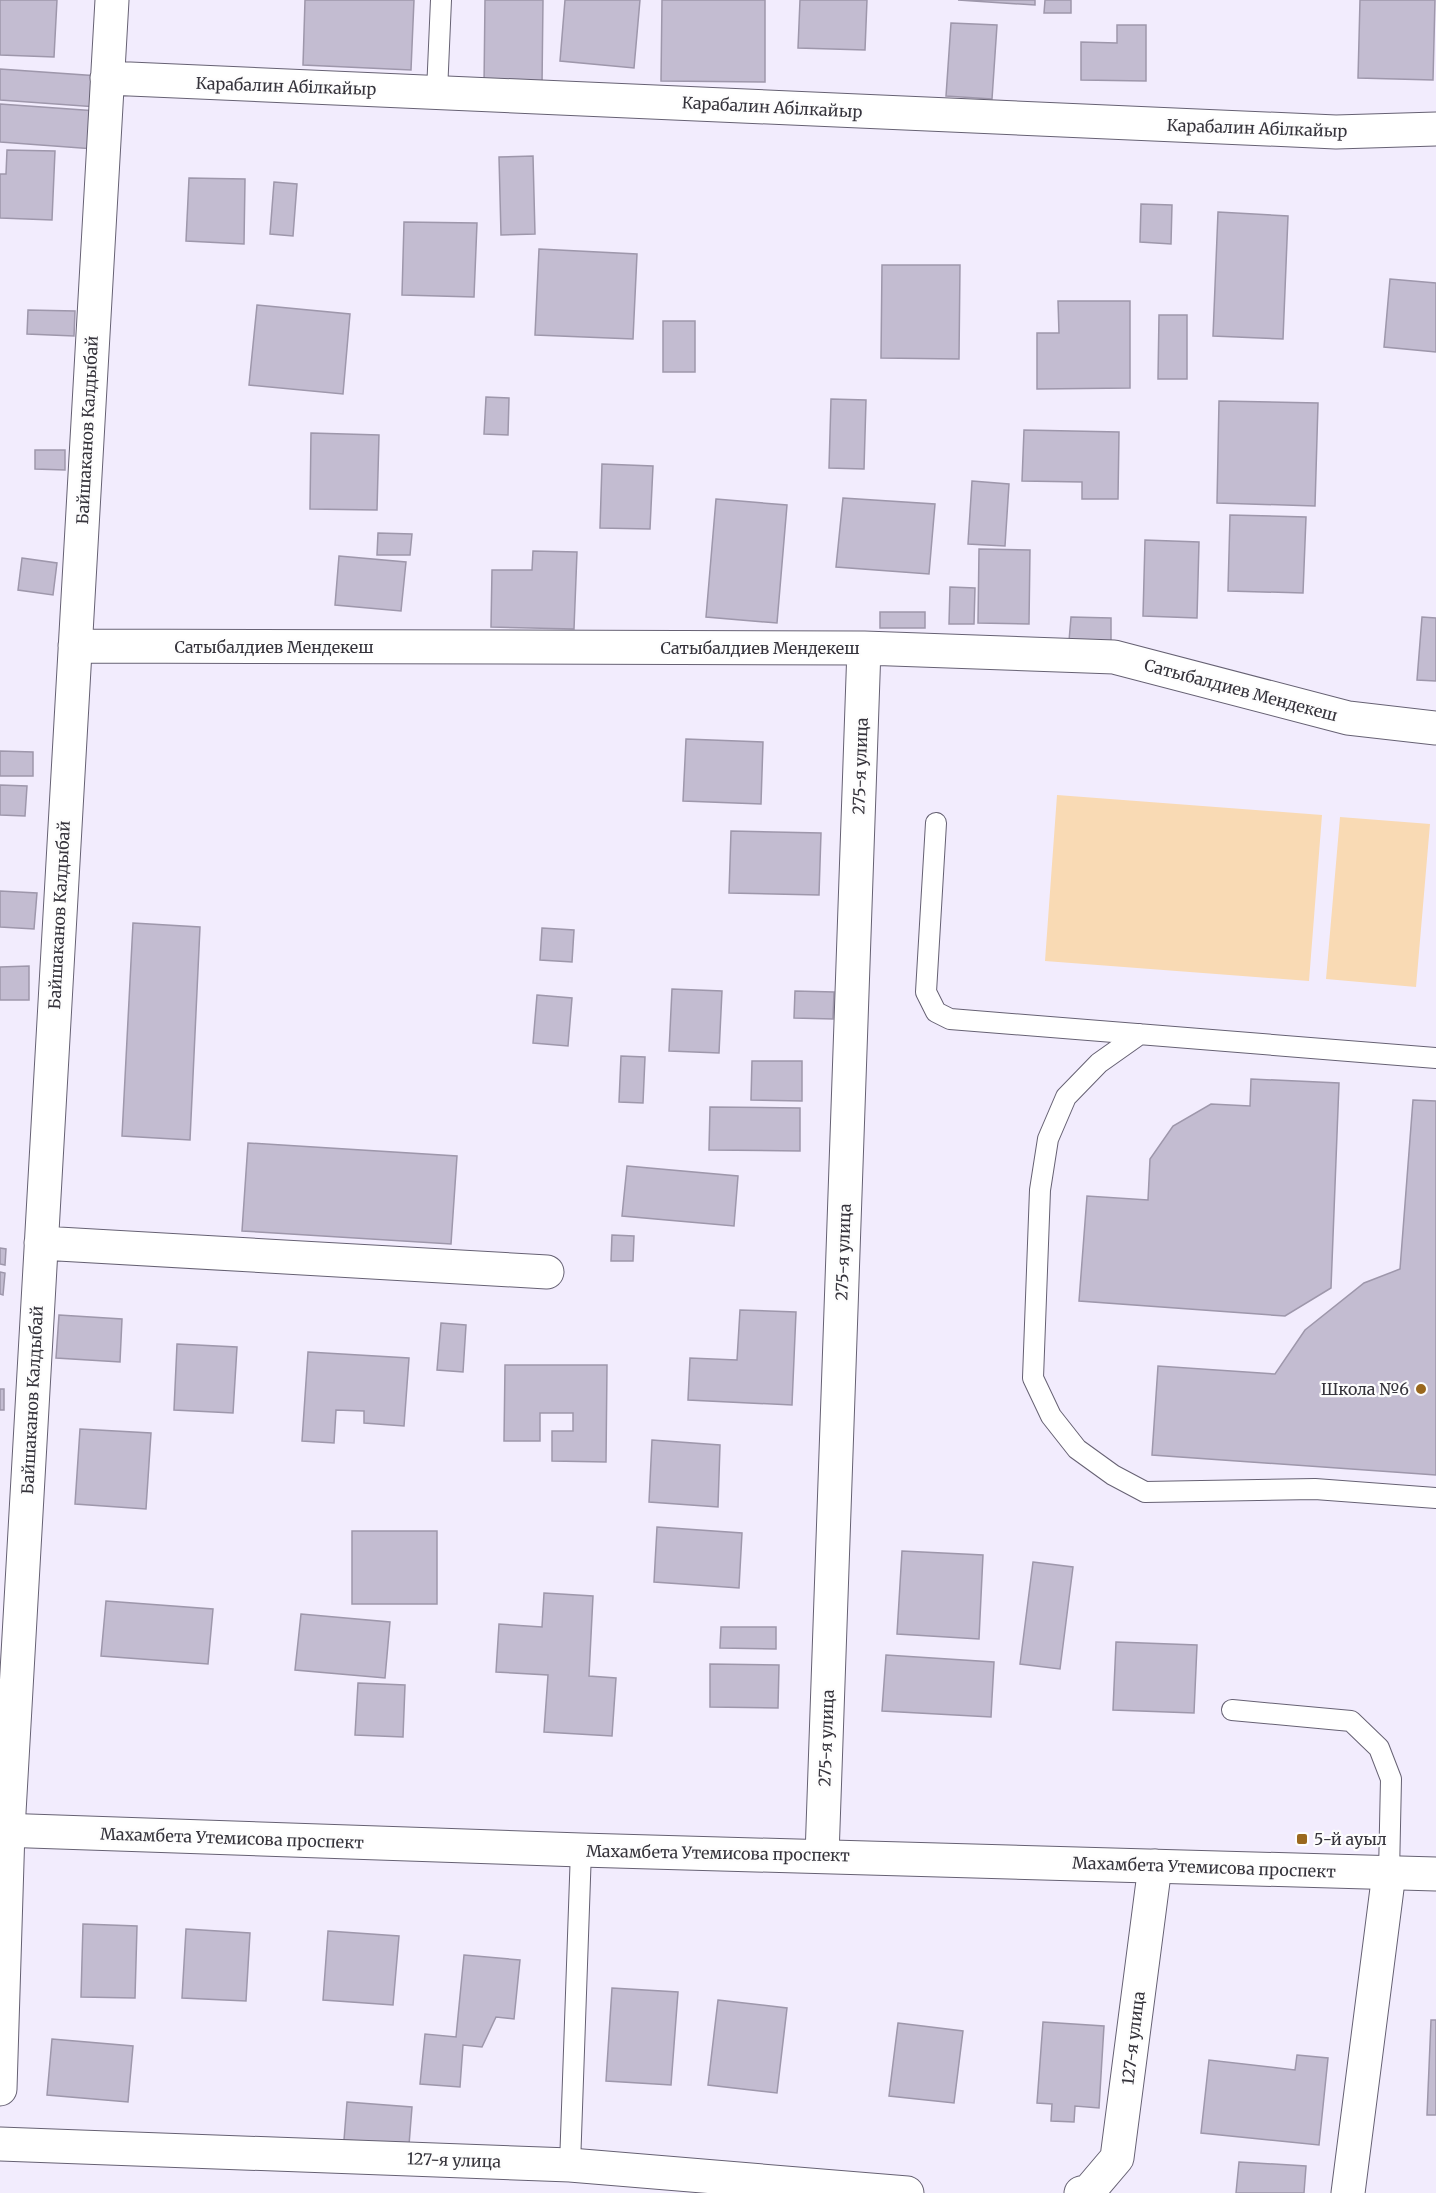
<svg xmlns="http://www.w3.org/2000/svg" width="1436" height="2193" font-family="Merriweather,serif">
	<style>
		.green { fill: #f9dab4 }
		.building { fill: #c3bcd1; stroke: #9e97ab; stroke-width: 1.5 }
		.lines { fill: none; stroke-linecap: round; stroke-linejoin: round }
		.lane-casing { stroke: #666173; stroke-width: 22 }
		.street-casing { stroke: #666173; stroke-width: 35 }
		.secondary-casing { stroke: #666173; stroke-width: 35 }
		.lane { stroke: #fff; stroke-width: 20 }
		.street { stroke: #fff; stroke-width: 33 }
		.secondary { stroke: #fff; stroke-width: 33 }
		.poi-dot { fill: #9a681d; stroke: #fdfdfd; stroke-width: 2 }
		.labels { text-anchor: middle; stroke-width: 4.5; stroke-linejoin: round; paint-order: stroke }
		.street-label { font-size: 16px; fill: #35333b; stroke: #fdfdfd }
		.poi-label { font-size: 16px; fill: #35333b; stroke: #fdfdfd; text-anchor: end }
	</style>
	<rect width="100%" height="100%" fill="#f2ecfd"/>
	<path class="green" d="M1057,795L1322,815L1309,981L1045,961Z
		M1340,817L1430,824L1416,987L1326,979Z"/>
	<path class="building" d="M0,0H57L54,57L0,55Z
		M305,0H414L411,70L303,65Z
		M485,0H543L542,86H484Z
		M565,0H640L634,68L560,61Z
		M662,0H765V82L661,81Z
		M800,0H867L865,50L798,48Z
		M958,0H1035V5Z
		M1045,0H1071V13H1044Z
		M1360,0H1435L1433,80L1358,78Z
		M951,23L997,25L992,99L946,96Z
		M1117,25H1146V81L1081,80V42L1117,43Z
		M0,69L99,76L97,107L0,100Z
		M0,104L97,111L94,149L0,142Z
		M7,150L55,151L52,220L0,218V174H6Z
		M533,156L535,234L501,235L499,157Z
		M189,178L245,179L244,244L186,241Z
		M274,182L297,184L293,236L270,234Z
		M1141,204L1172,205L1171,244L1140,242Z
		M1218,212L1288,216L1283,339L1213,336Z
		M404,222L477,223L474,297L402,295Z
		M539,249L637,254L633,339L535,335Z
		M882,265H960L959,359L881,358Z
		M1390,279L1436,283V352L1384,347Z
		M1058,301H1130V388L1037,389V333H1059Z
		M257,305L350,314L343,394L249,385Z
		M28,310L75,311L74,336L27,334Z
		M1159,315H1187V379H1158Z
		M663,321H695V372H663Z
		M486,397L509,398L508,435L484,434Z
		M831,399L866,400L864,469L829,468Z
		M1219,401L1318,403L1315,506L1217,503Z
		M1024,430L1119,432L1118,499H1082V482L1022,481Z
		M311,433L379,435L377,510L310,509Z
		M35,450H65V470L35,469Z
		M602,464L653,466L650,529L600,528Z
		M972,481L1009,484L1005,546L968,544Z
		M843,498L935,504L929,574L836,567Z
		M716,499L787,505L777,623L706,617Z
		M1230,515L1306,517L1303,593L1228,591Z
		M378,533L412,534L410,555H377Z
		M1145,540L1199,542L1197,618L1143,616Z
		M979,549L1030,550L1029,624L978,623Z
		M533,551L577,552L574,629L491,627L492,570H532Z
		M339,556L406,562L401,611L335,605Z
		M22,558L57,563L53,595L18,590Z
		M950,587L975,588L974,624H949Z
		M880,612H925V628H880Z
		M1071,617L1111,618V642L1069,641Z
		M1422,617L1436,618V681L1417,680Z
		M686,739L763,742L761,804L683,801Z
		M0,751L33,752V776H0Z
		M0,785L27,786L25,816L0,815Z
		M731,831L821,833L819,895L729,893Z
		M0,891L37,893L34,929L0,927Z
		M133,923L200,927L190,1140L122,1136Z
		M542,928L574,930L572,962L540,960Z
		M29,966V1000H0V967Z
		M672,989L722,991L719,1053L669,1051Z
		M795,991L834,992L833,1019L794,1018Z
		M537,995L572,998L568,1046L533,1043Z
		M621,1056L645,1057L643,1103L619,1102Z
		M752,1061H802V1101L751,1100Z
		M1251,1079L1339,1083L1331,1288L1285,1316L1079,1301L1087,1196L1148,1200L1150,1159L1173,1126L1211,1104L1250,1106Z
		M1413,1100L1436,1101V1475L1152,1455L1158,1366L1275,1374L1305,1330L1364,1283L1400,1269Z
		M710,1107L800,1108V1151L709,1150Z
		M248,1143L457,1156L451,1244L242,1231Z
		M627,1166L738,1176L734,1226L622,1216Z
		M612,1235L634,1236L633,1261H611Z
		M0,1248L6,1249L5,1265L0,1264Z
		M0,1272L5,1273L3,1295L0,1294Z
		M740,1310L796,1312L792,1405L688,1400L690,1358L737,1360Z
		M59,1315L122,1319L120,1362L56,1358Z
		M441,1323L466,1325L463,1372L437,1370Z
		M177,1344L237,1347L233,1413L174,1410Z
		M308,1352L409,1358L404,1426L364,1423V1411L336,1410L334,1443L302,1441Z
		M505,1365H607L606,1462L552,1461V1431H573V1413H540V1441H504Z
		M0,1389H4V1410H0Z
		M80,1429L151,1433L146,1509L75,1504Z
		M652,1440L720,1445L718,1507L649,1502Z
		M657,1527L742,1533L739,1588L654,1582Z
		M352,1531H437V1604H352Z
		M902,1551L983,1555L979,1639L897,1634Z
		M1033,1562L1073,1567L1060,1669L1020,1664Z
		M544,1593L593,1596L589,1676L616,1678L612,1736L544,1732L548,1675L496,1672L499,1624L542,1627Z
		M106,1601L213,1609L208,1664L101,1656Z
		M301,1614L390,1622L385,1678L295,1670Z
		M721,1627H776V1649L720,1648Z
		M1116,1642L1197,1645L1194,1713L1113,1710Z
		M886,1655L994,1662L991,1717L882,1711Z
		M710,1664L779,1665L778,1708L710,1707Z
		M358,1683L405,1685L403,1737L355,1735Z
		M83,1924L137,1926L135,1998L81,1997Z
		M186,1929L250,1933L246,2001L182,1998Z
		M328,1931L399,1936L393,2005L323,2000Z
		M464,1955L520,1960L514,2019L496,2017L482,2047L463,2045L460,2087L420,2084L425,2034L456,2037Z
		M612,1988L678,1992L671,2085L606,2081Z
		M718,2000L787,2008L777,2093L708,2085Z
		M1431,2020H1436V2115H1427Z
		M1043,2022L1104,2026L1099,2108L1075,2106L1074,2122L1051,2121L1052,2104L1037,2103Z
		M898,2023L963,2031L954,2103L889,2096Z
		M52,2039L133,2046L128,2102L47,2095Z
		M1297,2055L1328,2058L1319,2145L1201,2133L1209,2060L1295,2070Z
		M347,2102L412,2107L409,2145L344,2140Z
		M1239,2162L1306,2166L1304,2193H1236Z"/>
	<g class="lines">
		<defs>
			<path id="lane" d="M437,92L441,0
				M936,823L926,992L936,1012L950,1019L1436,1058
				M1140,1034L1099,1063L1066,1097L1048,1139L1040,1190L1033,1378L1051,1416L1077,1449L1113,1475L1145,1492L1315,1489L1436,1498
				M1232,1710L1351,1721L1379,1748L1391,1779L1389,1873
				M570,2165L581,1850"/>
			<path id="street" d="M107,78L1336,132L1436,129
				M75,646L864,648L1114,657L1348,718L1436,728
				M41,1243L547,1272
				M822,1856L864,648
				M0,2089L8,1830L112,0
				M0,2144L570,2165L907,2193
				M1081,2193L1089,2191L1117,2158L1155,1866
				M1348,2193L1389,1873"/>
			<path id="secondary" d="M0,1830L581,1850L1436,1874"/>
		</defs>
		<use href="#lane" class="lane-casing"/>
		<use href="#street" class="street-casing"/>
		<use href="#secondary" class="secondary-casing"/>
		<use href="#lane" class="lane"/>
		<use href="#street" class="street"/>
		<use href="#secondary" class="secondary"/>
	</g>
	<g class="poi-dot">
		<circle cx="1421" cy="1389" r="6"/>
		<rect x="1296" y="1833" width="12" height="12" rx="3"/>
	</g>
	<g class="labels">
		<g class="street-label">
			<text transform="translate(286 86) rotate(2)" y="6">Карабалин Абілкайыр</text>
			<text transform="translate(772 107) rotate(3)" y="6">Карабалин Абілкайыр</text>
			<text transform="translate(1257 128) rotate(2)" y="6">Карабалин Абілкайыр</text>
			<text transform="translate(87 430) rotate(-87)" y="6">Байшаканов Калдыбай</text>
			<text x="274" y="653">Сатыбалдиев Мендекеш</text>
			<text x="760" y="654">Сатыбалдиев Мендекеш</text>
			<text transform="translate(1241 690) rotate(15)" y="6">Сатыбалдиев Мендекеш</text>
			<text transform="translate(860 766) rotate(-88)" y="6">275-я улица</text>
			<text transform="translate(59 915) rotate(-87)" y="6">Байшаканов Калдыбай</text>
			<text transform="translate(843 1252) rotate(-88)" y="6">275-я улица</text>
			<text transform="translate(32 1400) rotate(-87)" y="6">Байшаканов Калдыбай</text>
			<text transform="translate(826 1738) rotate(-88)" y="6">275-я улица</text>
			<text transform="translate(232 1838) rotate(2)" y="6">Махамбета Утемисова проспект</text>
			<text transform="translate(718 1853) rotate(1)" y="6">Махамбета Утемисова проспект</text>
			<text transform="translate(1204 1867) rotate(2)" y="6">Махамбета Утемисова проспект</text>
			<text transform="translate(1133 2038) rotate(-83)" y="6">127-я улица</text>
			<text transform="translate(454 2160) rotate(2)" y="6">127-я улица</text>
		</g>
		<g class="poi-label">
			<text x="1409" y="1395">Школа №6</text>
			<text x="1314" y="1845" text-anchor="start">5-й ауыл</text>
		</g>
	</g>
</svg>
